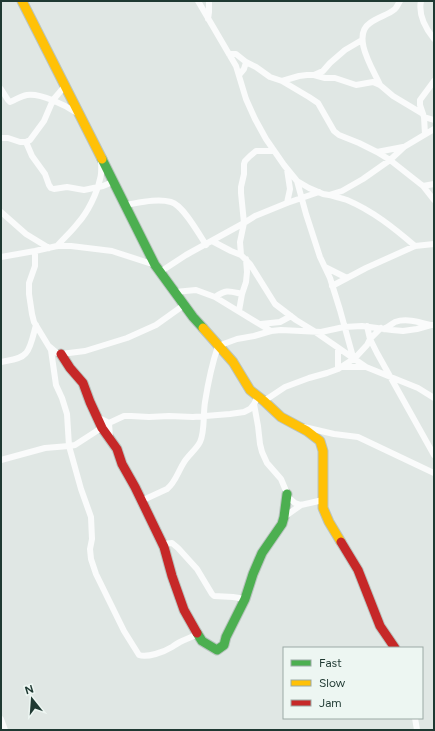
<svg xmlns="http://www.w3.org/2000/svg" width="435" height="731" font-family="Figtree,sans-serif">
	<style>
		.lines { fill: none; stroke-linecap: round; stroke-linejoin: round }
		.fast-casing { stroke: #b9c4bf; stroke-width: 11 }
		.slow-casing { stroke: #b9c4bf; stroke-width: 11 }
		.jam-casing { stroke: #b9c4bf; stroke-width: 11 }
		.street { stroke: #fafbfb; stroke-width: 6 }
		.fast { stroke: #4caf50; stroke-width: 9 }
		.slow { stroke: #ffc107; stroke-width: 9 }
		.jam { stroke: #c62828; stroke-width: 9 }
	</style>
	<rect width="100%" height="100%" fill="#e0e7e4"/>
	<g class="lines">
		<defs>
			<path id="fast" d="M102,159L155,265L193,317L203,328
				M197,633L202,641L217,650L224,645L226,637L245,599L253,574L262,553L282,524L284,517L287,494"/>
			<path id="slow" d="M22,1L102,159
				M203,328L233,362L250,390L264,401L281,417L307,431L320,441L323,451V508L329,522L341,542"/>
			<path id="jam" d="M61,354L70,368L83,383L90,402L102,428L117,449L122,464L135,487L164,547L172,576L184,610L197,633
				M341,542L358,570L380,626L395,648"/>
		</defs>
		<use href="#fast" class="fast-casing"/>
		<use href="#slow" class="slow-casing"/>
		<use href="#jam" class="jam-casing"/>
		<path class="street" d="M198,1L236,66L246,99L255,119L266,139L284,165L297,181L309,188L323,194L329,195L342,191L363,179L390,160L404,147L434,129
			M421,1C418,15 426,29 434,39
			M208,19L209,12V1
			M229,54H236L246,62L256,67L270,77L282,81L309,97L318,103L334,131L339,135L359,143L377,152L390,160L423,186L434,200
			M239,75L244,69L246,62
			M314,75L323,71L330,63L345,50L362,40
			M282,81L299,76L307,75H314L325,78H335L356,85L373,82L380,85L393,96L423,114
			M380,85C373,69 351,36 370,23C378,17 388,15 395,9C397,7 398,4 400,1
			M1,89L8,100L10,102C16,100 20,96 27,95C41,93 65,105 77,113
			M424,117L434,120
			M425,134L424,117L420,105V100L434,81
			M1,138H8L20,142H26L30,140L44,121L53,100L65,86
			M26,142L32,156L45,174L49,185L51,188L54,189L67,187L84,190L103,186L113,182
			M377,152L403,147
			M287,169L290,189L287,203
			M297,181L306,214L320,257L330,278L340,310L353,357
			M423,186L434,184
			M329,195C335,197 342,198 347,200C373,211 394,228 415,246
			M125,205C138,203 157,198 171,202C183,205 199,234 206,245
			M1,212L26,234L49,248
			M212,241L231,251L241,255L250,264L275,304L296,320L314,331L366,367L418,388L434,398
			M57,246C64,238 72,231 78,223C88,212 97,193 100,179C102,173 101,166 101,160
			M35,251V266L29,283V294L32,314L34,322L51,350L56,385L62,398L67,414L69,446L81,489L91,517L92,539L90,549L91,559L96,574L124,631L139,655C147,658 164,652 172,647C175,645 178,643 180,642C186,639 192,637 198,634
			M241,255L240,242L244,223L241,193V187L244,174V164L245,161L250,156L256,151H274
			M1,257L35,251L57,246H71L112,251L155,265
			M325,267L347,278
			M160,272L186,255L244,223L255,216L287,203L319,192
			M332,286L366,268L415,246L434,244
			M175,292L196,290L215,297L271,331
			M215,297C227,289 229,291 242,294
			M239,311L242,294L246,282L247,272L246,259
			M261,324L280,322L291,316
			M367,326L370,339L377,353L434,455
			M384,329C388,327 392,324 395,322C406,318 419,322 430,325
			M50,347L57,353L61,354L85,351L127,338L156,325L184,305
			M1,362C9,360 20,360 26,353C31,348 34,332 36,325
			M340,367H366
			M338,369V348
			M264,401L285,387L309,378L327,373L338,369L355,358L367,345L370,339L381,328
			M254,404L258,426L260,444L262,452L267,463L281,479L289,498L295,503L301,505L323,500
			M97,417L109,423L110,438
			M304,427L334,434L358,437L434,473
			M1,460L45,448L69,446L75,445L109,423L124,416H131L149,417L169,416L193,417L230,414L244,412L250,409L254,404L258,396
			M141,501L167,489C175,483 178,472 183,464C187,456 196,450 200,442C205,432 203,414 205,402C208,383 212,364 218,346L237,339L254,336L271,331L281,330L321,332L344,327L362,326L392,330L403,331L417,329L431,325H434
			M284,517L301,505
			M163,544L172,543L178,548L197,569L212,594L214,596L233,597L245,599
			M415,718L417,730
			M1,719L5,730"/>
		<use href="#fast" class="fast"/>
		<use href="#slow" class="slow"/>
		<use href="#jam" class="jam"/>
	</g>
	<rect width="435" height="731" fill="none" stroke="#1f3932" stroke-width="4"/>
	<rect x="283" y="647" width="140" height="72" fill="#edf6f2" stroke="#9baaa5"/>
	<rect x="291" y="660" width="20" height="6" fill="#4caf50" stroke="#9baaa5"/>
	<text x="319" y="667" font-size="12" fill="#1f3932">Fast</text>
	<rect x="291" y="680" width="20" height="6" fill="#ffc107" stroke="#9baaa5"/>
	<text x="319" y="687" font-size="12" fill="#1f3932">Slow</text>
	<rect x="291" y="700" width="20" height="6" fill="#c62828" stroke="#9baaa5"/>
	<text x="319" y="707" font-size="12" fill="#1f3932">Jam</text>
	<g transform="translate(32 699) rotate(343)" stroke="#edf6f2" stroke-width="3" paint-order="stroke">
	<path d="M0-3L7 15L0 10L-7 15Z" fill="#1f3932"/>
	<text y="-6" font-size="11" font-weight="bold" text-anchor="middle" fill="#1f3932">N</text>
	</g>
</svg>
